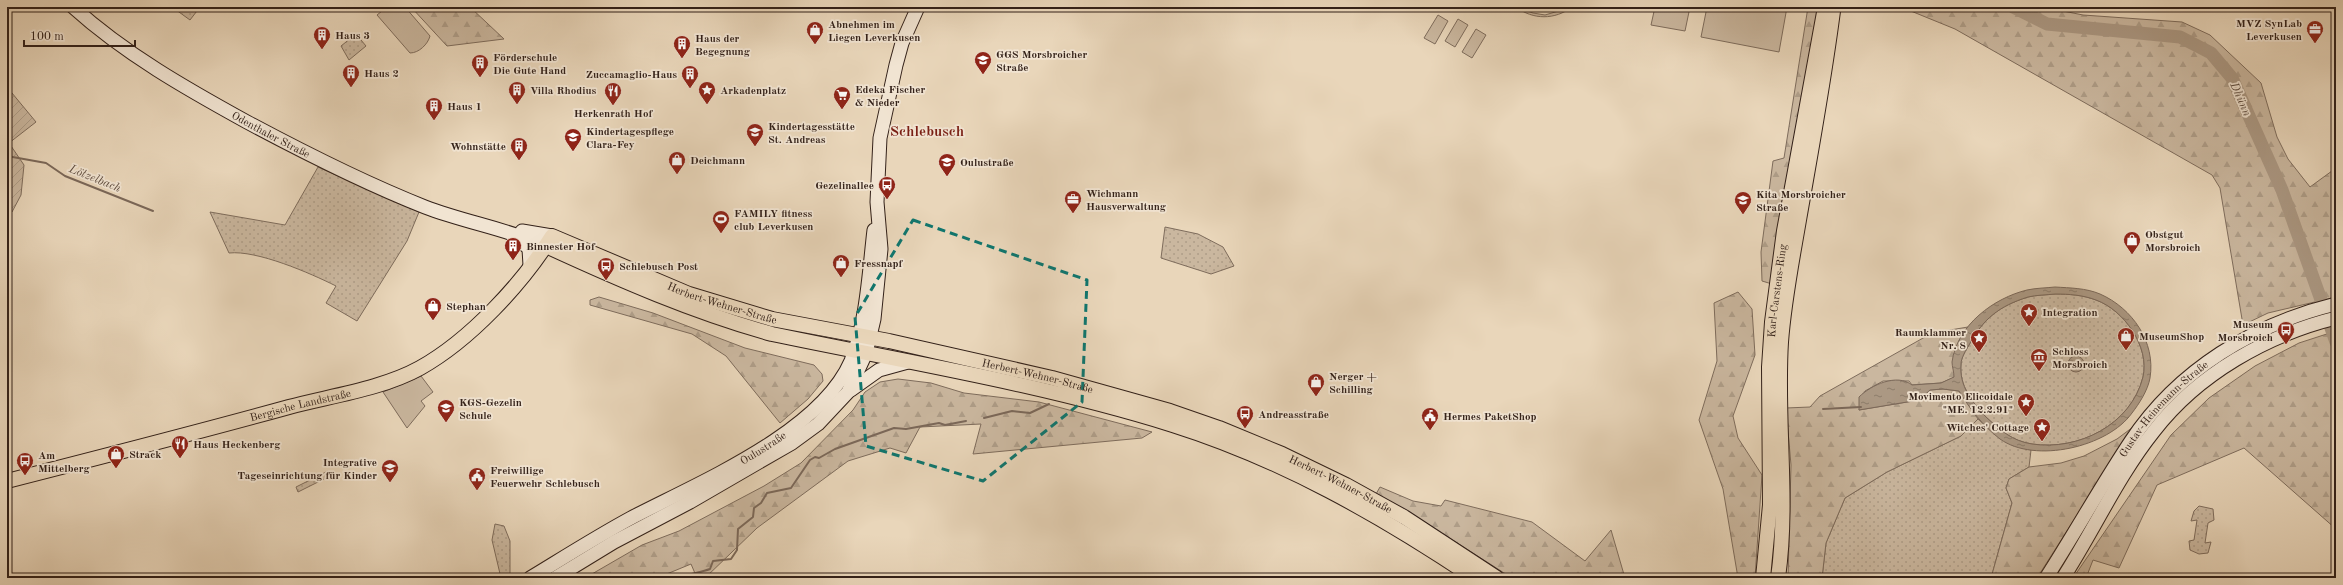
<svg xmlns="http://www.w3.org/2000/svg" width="2343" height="585" font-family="'Old Standard TT',serif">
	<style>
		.grass { fill: url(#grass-dots); stroke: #7e6c5c }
		.forest { fill: url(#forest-firs); stroke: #7e6c5c }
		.garden { fill: url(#garden-furrows); stroke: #7e6c5c }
		.pitch { fill: #cab79f; stroke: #7e6c5c }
		.water { fill: url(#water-ripples); stroke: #7b6859; fill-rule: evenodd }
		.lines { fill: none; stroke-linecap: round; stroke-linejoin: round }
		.stream { stroke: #7b6859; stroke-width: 2 }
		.river { stroke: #ab9883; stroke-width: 13 }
		.secondary-casing { stroke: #332119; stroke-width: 15 }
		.primary-casing { stroke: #332119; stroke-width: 16 }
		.secondary { stroke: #f1e4d2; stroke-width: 13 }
		.primary { stroke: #e9d6ba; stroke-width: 14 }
		.marked { fill: none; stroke: #0f766e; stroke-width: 3; stroke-dasharray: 8 5; stroke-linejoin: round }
		.labels { text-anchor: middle; stroke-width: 3.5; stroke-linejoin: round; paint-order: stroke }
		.poi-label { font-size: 11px; font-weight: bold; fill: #332119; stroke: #f1e4d2; text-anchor: start }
		.street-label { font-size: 11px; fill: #332119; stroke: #f1e4d2 }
		.water-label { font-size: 12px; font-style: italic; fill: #5d4b3e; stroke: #f1e4d2 }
		.district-label { font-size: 15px; font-weight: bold; fill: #7a1f14; stroke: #f1e4d2 }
	</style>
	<defs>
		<pattern id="grass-dots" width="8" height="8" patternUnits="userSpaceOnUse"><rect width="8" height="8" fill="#cab79f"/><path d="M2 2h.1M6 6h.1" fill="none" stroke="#ae9d88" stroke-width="1.8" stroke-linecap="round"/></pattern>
		<pattern id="forest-firs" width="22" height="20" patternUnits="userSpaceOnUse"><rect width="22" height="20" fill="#cab79f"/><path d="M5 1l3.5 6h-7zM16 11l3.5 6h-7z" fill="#ae9d88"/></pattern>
		<pattern id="garden-furrows" width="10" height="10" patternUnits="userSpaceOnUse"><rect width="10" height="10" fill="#cab79f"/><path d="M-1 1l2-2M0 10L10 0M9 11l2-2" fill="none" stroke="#ae9d88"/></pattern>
		<pattern id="water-ripples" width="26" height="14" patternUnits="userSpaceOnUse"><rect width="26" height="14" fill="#ab9883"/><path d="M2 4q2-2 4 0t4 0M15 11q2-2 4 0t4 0" fill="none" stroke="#8c7c6a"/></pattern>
	</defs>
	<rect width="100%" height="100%" fill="#e9d6ba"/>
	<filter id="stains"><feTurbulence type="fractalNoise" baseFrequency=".005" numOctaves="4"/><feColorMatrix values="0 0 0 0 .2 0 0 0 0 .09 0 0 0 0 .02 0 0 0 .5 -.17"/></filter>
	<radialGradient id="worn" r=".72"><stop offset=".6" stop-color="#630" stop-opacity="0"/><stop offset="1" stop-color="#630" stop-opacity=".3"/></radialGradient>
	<path class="grass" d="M172,7H200L190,20Z
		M356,34L366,46L349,60L341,46Z
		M318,167L419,212L407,241L357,321L326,303L336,286C310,273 257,250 229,253L210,212L285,225Z
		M1165,227L1198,234L1223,247L1234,266L1211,274L1161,258Z
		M2055,294C2069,294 2083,295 2096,300C2124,310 2150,347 2143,377C2131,425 2078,451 2032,444C2012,441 2000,430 1986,417C1972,402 1959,386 1961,364C1961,358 1966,350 1969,345C1983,319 1999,306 2028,297C2036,295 2046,295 2055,294Z
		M1978,419C1997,436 2006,444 2031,450L2029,467L2009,479L2006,488L2012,503L1991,578H1822L1826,543L1845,498L1887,472L1961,436Z
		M328,471L330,476L298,492L296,487Z
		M2199,506L2213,509L2214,520L2208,523L2205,543L2211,542L2208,553L2199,554L2190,550L2189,541L2194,540L2197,520L2191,521L2194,511Z
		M495,524L504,526L510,541V578H501L492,540Z"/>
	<path class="forest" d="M411,7H470L504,39L447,46Z
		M1808,7H1819L1772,284L1762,281L1761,252L1773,161L1784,158Z
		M1901,7H2043L2083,15L2182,22L2210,35L2261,83L2277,137L2288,159L2310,187L2336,168V297L2268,313L2243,325L2220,188L2212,175L1955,29Z
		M1738,292L1752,309L1755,355L1733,416L1738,438L1762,475L1755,578H1738L1723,489L1699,420L1717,361L1714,303Z
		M599,297L653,313L745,348L814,365L822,374L823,381L808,399L780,423L726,356L692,334L590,305V300Z
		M1968,327C1959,344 1951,357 1955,377L1941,383L1912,385L1909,381H1883L1865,391L1859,410L1919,400L1930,390L1943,389L1959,391L1978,419L1961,436L1887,472L1845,498L1826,543L1822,578H1788L1791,465L1786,408L1810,407L1820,396L1932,333Z
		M2336,331V529L2244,448L2157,485L2119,568L2093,560L2086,578H2073L2171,435L2209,398L2255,366L2299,343Z
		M898,379L931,383L964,393L1039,402L1152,432L1142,438L973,454L981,424L920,427L906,453L890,448L848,461L757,528L705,578H697L691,564L657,578H585L642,545L679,531L764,486L801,463L853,410L865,392L880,382Z
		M2133,427L2037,578H1991L2012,503L2006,488L2009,479L2029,467L2061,463L2084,456L2117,439Z
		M1380,487L1413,501L1441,506L1445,500L1532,522L1585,561L1611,530L1625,578H1512L1418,518L1376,494Z"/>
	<path class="garden" d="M7,87L36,122L9,143L24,165L21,195L12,212L7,213Z"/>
	<path class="pitch" d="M387,7H405L430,36C428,44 419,53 410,53L377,15Z
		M1516,7L1533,13L1545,15L1572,7C1555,20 1533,20 1516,7Z
		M1655,7H1690L1685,31L1651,25Z
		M1707,7H1787L1779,52L1701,37Z
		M1438,15L1448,21L1435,44L1424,38Z
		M1458,19L1468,25L1455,47L1445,41Z
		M1476,29L1486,35L1472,58L1462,52Z
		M421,376L433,392L421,401L425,406L407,428L383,392Z"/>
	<path class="water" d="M2055,287C2070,288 2086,288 2100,294C2132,308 2156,342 2150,378C2148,390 2139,404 2132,413C2108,447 2035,464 2000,439C1983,426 1970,409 1959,391L1943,389L1930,390L1919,400L1859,410V397C1871,385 1897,373 1912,385L1941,383L1954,377C1954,372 1952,366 1952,362C1957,325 1994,298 2027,290C2036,288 2046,288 2055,287ZM2055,294C2069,294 2083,295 2096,300C2124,310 2150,347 2143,377C2131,425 2078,451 2032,444C2012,441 2000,430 1986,417C1972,402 1959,386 1961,364C1961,358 1966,350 1969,345C1983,319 1999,306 2028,297C2036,295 2046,295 2055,294Z
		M2068 364a8 8 0 1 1 16 0a8 8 0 1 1-16 0Z"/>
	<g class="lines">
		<path class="stream" d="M7,156L46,163L65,176L153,211
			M1823,409L1861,407
			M984,418L1012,411L1030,413L1049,404
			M680,578C690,573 699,573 710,569L713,561L731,559L737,550L738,529L753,517L754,508L761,503L767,493L791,488L810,460L815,457L819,458L835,449L894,428L906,429L939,423L945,425L966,421"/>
		<path class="river" d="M2013,7L2047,24L2180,37L2211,53L2232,78L2282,190L2336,342"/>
		<defs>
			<g id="secondary">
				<path id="s1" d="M73,7C125,54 187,89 247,122C305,153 364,183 425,207C464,222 507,229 546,246"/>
				<path d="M522,231L552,236"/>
				<path d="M516,236L529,249L530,265"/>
				<path d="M851,390L879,370L908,362"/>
				<path id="s2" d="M530,578C563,558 596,537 631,518C698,483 820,433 851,361C867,321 869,272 874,230"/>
				<path d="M555,578L614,542L690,502L792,443L818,424L848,392L866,353L874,319L881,249L877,202L880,138L896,65L902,43L918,7"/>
				<path id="s3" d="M2046,578C2075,533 2101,486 2131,441C2178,370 2254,324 2336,304"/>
				<path d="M2063,578C2094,530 2118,476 2154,431C2198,374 2267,335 2336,318"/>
			</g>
			<g id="primary">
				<path d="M546,246C620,280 693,312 772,334C906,362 1042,384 1173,425C1281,459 1380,515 1474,578"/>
				<path id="s4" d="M7,481C101,457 195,433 289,407C330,396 382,389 420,368C470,340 522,284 552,236L689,294L772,319L889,341L1052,378L1170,411L1219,428L1282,454L1346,485L1404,517L1497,578"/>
				<path id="s5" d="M1763,578L1770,505L1769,367L1772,322L1784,231L1825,7"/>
				<path d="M1778,578C1789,499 1776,421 1781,342C1784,301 1792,261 1799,220C1811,151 1824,81 1833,11"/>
			</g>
		</defs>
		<use href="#secondary" class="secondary-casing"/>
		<use href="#primary" class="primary-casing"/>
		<use href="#secondary" class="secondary"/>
		<use href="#primary" class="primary"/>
	</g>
	<path class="marked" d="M913,220L1087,280L1082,402L983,481L866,446L855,317Z"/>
	<defs>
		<symbol id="office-pin" viewBox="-11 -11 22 30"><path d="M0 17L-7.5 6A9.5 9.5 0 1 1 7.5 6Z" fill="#8f2418" stroke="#f1e4d2"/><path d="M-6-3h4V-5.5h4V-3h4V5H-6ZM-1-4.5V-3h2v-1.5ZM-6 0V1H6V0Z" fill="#fff"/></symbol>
		<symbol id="shop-pin" viewBox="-11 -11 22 30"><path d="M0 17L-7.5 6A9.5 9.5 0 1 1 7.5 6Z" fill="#8f2418" stroke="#f1e4d2"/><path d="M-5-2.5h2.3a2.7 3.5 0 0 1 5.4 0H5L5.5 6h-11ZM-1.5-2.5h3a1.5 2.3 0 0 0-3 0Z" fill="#fff"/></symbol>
		<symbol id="building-pin" viewBox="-11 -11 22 30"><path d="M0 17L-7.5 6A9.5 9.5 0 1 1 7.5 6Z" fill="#8f2418" stroke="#f1e4d2"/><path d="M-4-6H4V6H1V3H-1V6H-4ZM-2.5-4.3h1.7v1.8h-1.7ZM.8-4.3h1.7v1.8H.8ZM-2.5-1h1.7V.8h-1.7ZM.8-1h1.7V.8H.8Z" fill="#fff"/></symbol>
		<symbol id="school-pin" viewBox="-11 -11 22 30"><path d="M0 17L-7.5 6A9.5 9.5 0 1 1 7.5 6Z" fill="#8f2418" stroke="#f1e4d2"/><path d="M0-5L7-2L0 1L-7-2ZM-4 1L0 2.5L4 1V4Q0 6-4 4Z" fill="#fff"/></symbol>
		<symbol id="sight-pin" viewBox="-11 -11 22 30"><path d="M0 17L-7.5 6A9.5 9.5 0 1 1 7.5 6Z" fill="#8f2418" stroke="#f1e4d2"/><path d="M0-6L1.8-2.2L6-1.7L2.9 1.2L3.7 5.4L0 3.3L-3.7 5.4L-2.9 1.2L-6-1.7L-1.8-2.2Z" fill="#fff"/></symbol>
		<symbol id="restaurant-pin" viewBox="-11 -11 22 30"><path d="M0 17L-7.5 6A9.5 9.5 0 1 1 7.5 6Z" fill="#8f2418" stroke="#f1e4d2"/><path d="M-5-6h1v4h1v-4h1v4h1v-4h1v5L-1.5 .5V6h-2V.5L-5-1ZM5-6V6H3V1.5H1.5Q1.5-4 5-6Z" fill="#fff"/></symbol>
		<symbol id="supermarket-pin" viewBox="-11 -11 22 30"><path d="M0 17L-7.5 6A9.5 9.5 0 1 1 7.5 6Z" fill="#8f2418" stroke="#f1e4d2"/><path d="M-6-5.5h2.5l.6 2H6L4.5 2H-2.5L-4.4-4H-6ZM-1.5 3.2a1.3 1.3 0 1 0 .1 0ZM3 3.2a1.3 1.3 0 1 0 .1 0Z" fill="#fff"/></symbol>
		<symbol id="bus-pin" viewBox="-11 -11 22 30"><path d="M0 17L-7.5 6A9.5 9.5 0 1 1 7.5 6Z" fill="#8f2418" stroke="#f1e4d2"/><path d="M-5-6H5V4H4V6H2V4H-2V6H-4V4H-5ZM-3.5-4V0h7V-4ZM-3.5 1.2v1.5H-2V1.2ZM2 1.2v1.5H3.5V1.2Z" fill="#fff"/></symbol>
		<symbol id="stadium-pin" viewBox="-11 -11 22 30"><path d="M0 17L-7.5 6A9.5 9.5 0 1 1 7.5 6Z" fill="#8f2418" stroke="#f1e4d2"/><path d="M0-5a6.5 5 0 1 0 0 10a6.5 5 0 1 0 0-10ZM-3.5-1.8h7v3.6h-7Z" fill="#fff"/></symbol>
		<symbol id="museum-pin" viewBox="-11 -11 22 30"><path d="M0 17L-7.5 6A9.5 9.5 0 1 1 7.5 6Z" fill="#8f2418" stroke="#f1e4d2"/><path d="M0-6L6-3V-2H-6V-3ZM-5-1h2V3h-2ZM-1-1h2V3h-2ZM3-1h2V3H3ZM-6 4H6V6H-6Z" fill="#fff"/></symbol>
		<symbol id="civic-pin" viewBox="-11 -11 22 30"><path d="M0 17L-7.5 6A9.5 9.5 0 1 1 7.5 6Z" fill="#8f2418" stroke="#f1e4d2"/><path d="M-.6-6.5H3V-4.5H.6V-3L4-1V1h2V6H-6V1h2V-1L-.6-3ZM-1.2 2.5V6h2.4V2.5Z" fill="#fff"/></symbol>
	</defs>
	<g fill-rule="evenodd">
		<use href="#office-pin" x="2305" y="19" width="20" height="27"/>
		<use href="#shop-pin" x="805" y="20" width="20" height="27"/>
		<use href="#building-pin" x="312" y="25" width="20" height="27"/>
		<use href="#building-pin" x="672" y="34" width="20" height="27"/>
		<use href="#school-pin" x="973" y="50" width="20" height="27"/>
		<use href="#building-pin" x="470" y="53" width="20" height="27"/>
		<use href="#building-pin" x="341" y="63" width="20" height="27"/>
		<use href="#building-pin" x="680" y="64" width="20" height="27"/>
		<use href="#building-pin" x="507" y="80" width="20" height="27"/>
		<use href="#sight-pin" x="697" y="80" width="20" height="27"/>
		<use href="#restaurant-pin" x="603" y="81" width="20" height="27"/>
		<use href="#supermarket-pin" x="832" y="85" width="20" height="27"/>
		<use href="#building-pin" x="424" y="96" width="20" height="27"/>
		<use href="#school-pin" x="745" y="122" width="20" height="27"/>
		<use href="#school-pin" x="563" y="127" width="20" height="27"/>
		<use href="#building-pin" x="509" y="136" width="20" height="27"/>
		<use href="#shop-pin" x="667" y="150" width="20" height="27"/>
		<use href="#school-pin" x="937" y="152" width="20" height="27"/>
		<use href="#bus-pin" x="877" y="175" width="20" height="27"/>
		<use href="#office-pin" x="1063" y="189" width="20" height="27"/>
		<use href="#school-pin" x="1733" y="190" width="20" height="27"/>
		<use href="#stadium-pin" x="711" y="209" width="20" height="27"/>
		<use href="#shop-pin" x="2122" y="230" width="20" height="27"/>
		<use href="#building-pin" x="503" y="236" width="20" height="27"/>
		<use href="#shop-pin" x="831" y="253" width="20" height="27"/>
		<use href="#bus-pin" x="596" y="256" width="20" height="27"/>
		<use href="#shop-pin" x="423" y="296" width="20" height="27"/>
		<use href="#sight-pin" x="2019" y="302" width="20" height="27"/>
		<use href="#bus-pin" x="2276" y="320" width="20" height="27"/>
		<use href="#shop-pin" x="2116" y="326" width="20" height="27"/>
		<use href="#sight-pin" x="1969" y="328" width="20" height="27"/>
		<use href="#museum-pin" x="2029" y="347" width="20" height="27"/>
		<use href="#shop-pin" x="1306" y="372" width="20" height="27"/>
		<use href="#sight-pin" x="2016" y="392" width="20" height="27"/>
		<use href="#school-pin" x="436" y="398" width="20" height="27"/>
		<use href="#bus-pin" x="1235" y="404" width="20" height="27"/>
		<use href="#civic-pin" x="1420" y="406" width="20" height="27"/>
		<use href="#sight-pin" x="2032" y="417" width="20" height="27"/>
		<use href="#restaurant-pin" x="170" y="434" width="20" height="27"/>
		<use href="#shop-pin" x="106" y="444" width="20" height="27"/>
		<use href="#bus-pin" x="15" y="451" width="20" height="27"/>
		<use href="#school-pin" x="380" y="458" width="20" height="27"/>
		<use href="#civic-pin" x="467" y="466" width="20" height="27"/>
	</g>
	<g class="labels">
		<g class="poi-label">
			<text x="2302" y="27" text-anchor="end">MVZ SynLab<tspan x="2302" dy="13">Leverkusen</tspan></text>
			<text x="828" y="28">Abnehmen im<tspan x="828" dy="13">Liegen Leverkusen</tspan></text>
			<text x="335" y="39">Haus 3</text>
			<text x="695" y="42">Haus der<tspan x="695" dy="13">Begegnung</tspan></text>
			<text x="996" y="58">GGS Morsbroicher<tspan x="996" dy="13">Straße</tspan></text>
			<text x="493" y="61">Förderschule<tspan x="493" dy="13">Die Gute Hand</tspan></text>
			<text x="364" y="77">Haus 2</text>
			<text x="677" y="78" text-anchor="end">Zuccamaglio-Haus</text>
			<text x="855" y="93">Edeka Fischer<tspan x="855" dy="13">&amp; Nieder</tspan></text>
			<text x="530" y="94">Villa Rhodius</text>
			<text x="720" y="94">Arkadenplatz</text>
			<text x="447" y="110">Haus 1</text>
			<text x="613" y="117" text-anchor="middle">Herkenrath Hof</text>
			<text x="768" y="130">Kindertagesstätte<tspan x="768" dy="13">St. Andreas</tspan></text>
			<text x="586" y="135">Kindertagespflege<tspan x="586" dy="13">Clara-Fey</tspan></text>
			<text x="506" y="150" text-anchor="end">Wohnstätte</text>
			<text x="690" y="164">Deichmann</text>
			<text x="960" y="166">Oulustraße</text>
			<text x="874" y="189" text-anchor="end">Gezelinallee</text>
			<text x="1086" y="197">Wichmann<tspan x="1086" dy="13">Hausverwaltung</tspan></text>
			<text x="1756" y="198">Kita Morsbroicher<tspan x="1756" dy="13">Straße</tspan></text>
			<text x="734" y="217">FAMILY fitness<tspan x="734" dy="13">club Leverkusen</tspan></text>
			<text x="2145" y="238">Obstgut<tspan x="2145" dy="13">Morsbroich</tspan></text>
			<text x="526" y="250">Binnester Hof</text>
			<text x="854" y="267">Fressnapf</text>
			<text x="619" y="270">Schlebusch Post</text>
			<text x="446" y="310">Stephan</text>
			<text x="2042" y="316">Integration</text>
			<text x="2273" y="328" text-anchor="end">Museum<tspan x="2273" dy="13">Morsbroich</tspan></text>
			<text x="1966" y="336" text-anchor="end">Raumklammer<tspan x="1966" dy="13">Nr. 8</tspan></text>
			<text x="2139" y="340">MuseumShop</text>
			<text x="2052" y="355">Schloss<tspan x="2052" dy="13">Morsbroich</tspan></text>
			<text x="1329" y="380">Nerger +<tspan x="1329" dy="13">Schilling</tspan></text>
			<text x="2013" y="400" text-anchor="end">Movimento Elicoidale<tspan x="2013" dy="13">"ME. 12.2.91"</tspan></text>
			<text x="459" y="406">KGS-Gezelin<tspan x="459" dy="13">Schule</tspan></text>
			<text x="1258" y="418">Andreasstraße</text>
			<text x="1443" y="420">Hermes PaketShop</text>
			<text x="2029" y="431" text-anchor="end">Witches' Cottage</text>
			<text x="193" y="448">Haus Heckenberg</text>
			<text x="129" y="458">Strack</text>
			<text x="38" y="459">Am<tspan x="38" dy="13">Mittelberg</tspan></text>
			<text x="377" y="466" text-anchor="end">Integrative<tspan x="377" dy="13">Tageseinrichtung für Kinder</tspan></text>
			<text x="490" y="474">Freiwillige<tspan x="490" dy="13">Feuerwehr Schlebusch</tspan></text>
		</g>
		<g class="street-label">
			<text dy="4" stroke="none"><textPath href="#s1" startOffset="236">Odenthaler Straße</textPath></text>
			<text dy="4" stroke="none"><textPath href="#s5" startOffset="288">Karl-Carstens-Ring</textPath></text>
			<text dy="4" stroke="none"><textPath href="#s4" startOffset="800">Herbert-Wehner-Straße</textPath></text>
			<text dy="4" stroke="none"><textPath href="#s4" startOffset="1124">Herbert-Wehner-Straße</textPath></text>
			<text dy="4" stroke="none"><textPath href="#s4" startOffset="303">Bergische Landstraße</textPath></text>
			<text dy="4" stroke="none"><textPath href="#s3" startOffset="207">Gustav-Heinemann-Straße</textPath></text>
			<text dy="4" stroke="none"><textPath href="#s2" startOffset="267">Oulustraße</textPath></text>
			<text dy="4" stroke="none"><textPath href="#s4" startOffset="1447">Herbert-Wehner-Straße</textPath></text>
		</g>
		<g class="water-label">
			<text transform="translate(2241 99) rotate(66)" y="4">Dhünn</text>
			<text transform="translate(95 178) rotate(22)" y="4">Lötzelbach</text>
		</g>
		<g class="district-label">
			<text x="927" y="136">Schlebusch</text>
		</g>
	</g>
	<rect width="2343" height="585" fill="none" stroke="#e9d6ba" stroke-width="24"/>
	<rect x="8" y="8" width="2327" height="569" fill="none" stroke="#332119" stroke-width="2"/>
	<rect x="12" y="12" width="2319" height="561" fill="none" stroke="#332119"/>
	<path d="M24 40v6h111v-6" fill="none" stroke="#332119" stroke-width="2"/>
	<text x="30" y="40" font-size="12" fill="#332119" stroke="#f1e4d2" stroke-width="3" paint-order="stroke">100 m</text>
	<rect width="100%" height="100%" filter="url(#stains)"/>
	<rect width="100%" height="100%" fill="url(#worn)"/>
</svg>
